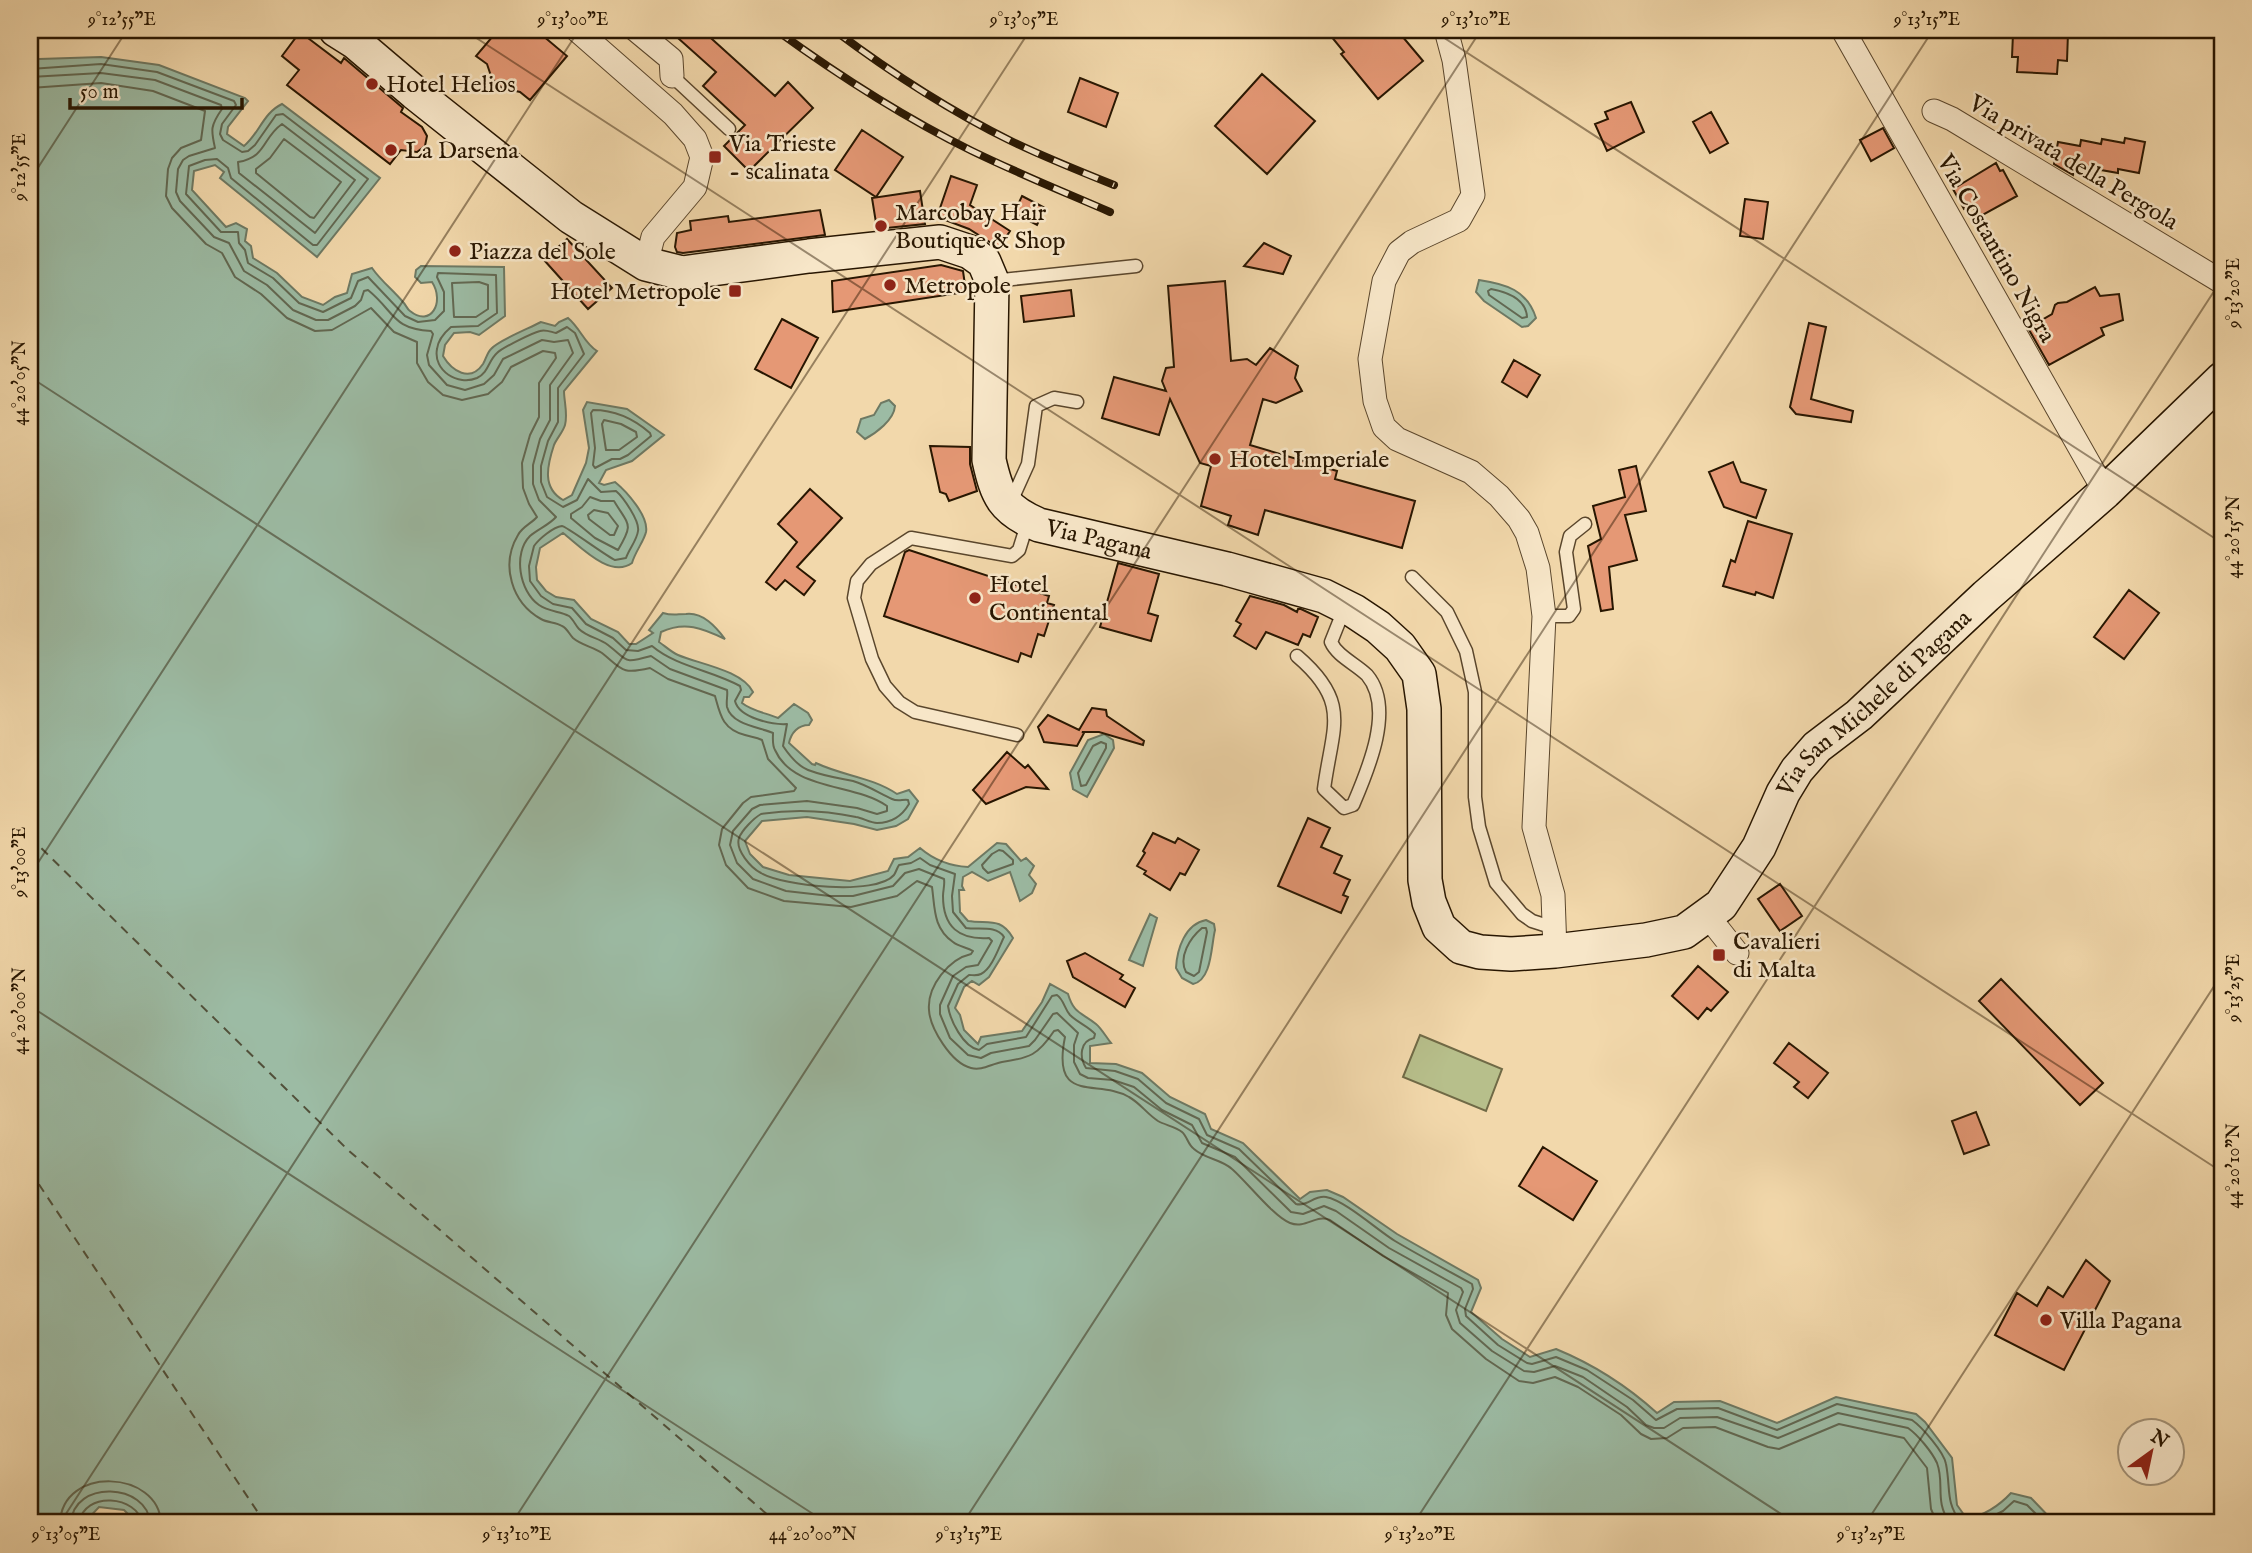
<svg xmlns="http://www.w3.org/2000/svg" width="2252" height="1553" font-family="'IM FELL English',serif">
	<style>
		.green { fill: #b7bf8b; stroke: #706a46; stroke-width: 2 }
		.water { fill: #9cbba4; stroke: #6e7963; stroke-width: 2 }
		.lines { fill: none; stroke-linecap: round; stroke-linejoin: round }
		.shore { stroke: #626852; stroke-width: 2 }
		.ferry { stroke: #51503a; stroke-width: 2; stroke-dasharray: 9 7; stroke-linecap: butt }
		.building { fill: #e59875; stroke: #281601; stroke-width: 2 }
		.service-casing { stroke: #5a462c; stroke-width: 15 }
		.minor-casing { stroke: #5a462c; stroke-width: 25 }
		.secondary-casing { stroke: #281601; stroke-width: 36 }
		.service { stroke: #f7e6c8; stroke-width: 12 }
		.minor { stroke: #f7e6c8; stroke-width: 23 }
		.secondary { stroke: #f7e6c8; stroke-width: 33 }
		.rail-casing { stroke: #281601; stroke-width: 8 }
		.rail { stroke: #f7e6c8; stroke-width: 5; stroke-dasharray: 16; stroke-linecap: butt }
		.ticks { fill: none; stroke: #281601; stroke-width: 2; stroke-opacity: 0.45 }
		.poi-dot { fill: #8f2418; stroke: #f7e6c8; stroke-width: 2.5 }
		.labels { text-anchor: middle; stroke-width: 5; stroke-linejoin: round; paint-order: stroke }
		.poi-label { font-size: 24px; fill: #281601; stroke: #f7e6c8; text-anchor: start }
		.street-label { font-size: 24px; fill: #281601; stroke: #f7e6c8 }
		.neatline { fill: none; stroke: #281601; stroke-width: 2.5 }
		.ticks-label { font-size: 18px; text-anchor: middle; fill: #281601 }
	</style>
	<rect width="100%" height="100%" fill="#f2d8ab"/>
	<filter id="stains"><feTurbulence type="fractalNoise" baseFrequency=".00286" numOctaves="4"/><feColorMatrix values="0 0 0 0 .2 0 0 0 0 .09 0 0 0 0 .02 0 0 0 .5 -.17"/></filter>
	<radialGradient id="worn" r=".72"><stop offset=".6" stop-color="#630" stop-opacity="0"/><stop offset="1" stop-color="#630" stop-opacity=".3"/></radialGradient>
	<path class="green" d="M1420,1035L1502,1069L1486,1111L1403,1077Z"/>
	<path class="water" d="M101,57L159,65L245,98L248,101L228,127L227,134L244,146C259,134 263,113 282,104L380,178L317,257L220,178L224,172L215,165L194,171L192,190L226,227L236,223L247,229L245,241L251,246L253,258L277,273L302,297L323,305L335,297L347,293L352,274L372,268C381,281 393,290 403,302C406,305 407,309 410,311C431,328 445,302 432,282L421,283L415,277L416,270L421,266L504,267L505,316L479,335L470,332L454,333L445,345L443,356C452,371 470,383 483,364C486,359 487,353 491,349C499,340 530,328 541,322L555,326L559,322L568,318C581,329 584,343 597,351L564,391C564,401 568,414 565,425C563,432 557,438 554,445C547,466 542,488 563,500L572,495L586,463L589,448L583,410L587,402L627,409L664,435L632,461L606,470L599,483L604,485L615,482C626,491 649,516 646,532C644,541 635,552 632,563C610,579 580,546 563,533L540,548L536,567L537,580L546,591L556,597L574,600L591,619L618,632L629,644H636L653,633L649,630L663,613C673,616 677,614 686,614C703,612 716,627 725,639C702,628 685,621 661,632L659,642C665,646 671,652 678,655C699,664 742,670 753,692L749,697H744L742,703C752,711 766,713 778,718L794,704L808,713L812,720L809,725C798,725 791,733 789,743L812,764L815,765L816,763C843,776 872,777 897,794L909,790L918,801L908,819L896,826L877,830L854,824L807,817L762,821L745,841L750,854L763,867L789,875L850,881L888,871L894,859L908,857L920,848C934,860 949,866 968,867L997,843L1006,844L1021,861L1026,858L1034,866L1029,875L1036,884L1032,893L1020,901L1010,872L988,881L972,872L963,877L962,886L964,890H959L960,912L968,921C989,924 1001,917 1013,938L989,977L979,985L972,981L964,987L955,1008L960,1015L964,1030L978,1044L981,1037L1022,1031L1042,1002L1050,984L1068,994C1074,1014 1081,1012 1096,1024C1102,1029 1106,1037 1111,1043L1090,1046V1063L1116,1064L1142,1073L1170,1097L1205,1114L1211,1129L1243,1143L1300,1199L1310,1192L1327,1190L1343,1197L1397,1234L1478,1280L1481,1288L1471,1312L1502,1339L1530,1357L1556,1349C1595,1365 1626,1385 1657,1413L1674,1402L1720,1401L1777,1423L1836,1397L1916,1414L1925,1422L1952,1458L1957,1505L1967,1519C1985,1515 1998,1507 2011,1493L2031,1498L2055,1523H137L124,1510L99,1507L84,1523H30V63L39,59Z
		M1479,280C1506,284 1527,290 1536,318L1528,326L1522,327L1484,301L1476,292Z
		M889,400L895,406C894,420 876,433 865,439L857,432L861,419L874,415L881,403Z
		M1104,734L1113,740L1114,748L1087,797L1073,789L1070,773L1088,740Z
		M1150,914L1157,918L1143,966L1129,960Z
		M1206,920L1214,924L1215,930C1211,946 1212,980 1193,984L1182,978L1176,968C1177,949 1185,924 1206,920Z"/>
	<g class="lines">
		<path class="shore" d="M30,69L101,64L157,72L234,101L236,105L222,124L220,134L223,140L242,152L248,151L255,145L276,115L283,114L368,179L317,245H313L231,178L228,168L217,159L205,160L189,166L186,194L221,232H238L239,243L245,250L248,263L273,278L299,303L323,312L351,298L358,281L368,277L405,316L418,322L435,320L444,311V292L437,277L438,273L496,275L497,313L478,326L451,327C444,333 438,340 437,349C433,371 458,386 477,378C489,372 488,361 497,353C502,348 532,333 540,331C545,329 551,332 556,333L567,327L575,333L584,354L558,388V422L548,441L541,466V482L547,497L563,507L577,500L588,479L601,492L616,491C623,497 640,521 638,531C637,540 629,549 626,558L615,560C606,556 566,526 562,526C553,527 539,539 534,546L529,566L530,581L541,596L553,604L572,608L586,624L613,638L626,650L638,651L652,646C677,667 711,670 740,686L741,690L735,701C739,718 773,725 787,724L783,746C789,755 800,768 811,771C824,776 838,778 853,781C867,785 879,793 892,799C898,802 903,799 908,800L909,804C902,816 892,823 877,823C870,823 863,818 856,817C824,810 793,809 761,814C754,818 742,830 739,838C735,850 751,868 761,873C783,886 876,896 894,875C896,872 897,868 899,865L911,863L920,858L930,865L955,874L952,896L953,912L966,928C979,930 996,925 1004,937C999,947 992,969 981,974C977,976 973,975 969,975L958,984L948,1006C950,1020 963,1047 979,1050L987,1044L1026,1037L1052,996L1057,995C1064,1000 1064,1008 1070,1015C1078,1023 1088,1026 1095,1034L1094,1038C1080,1041 1079,1057 1086,1068L1115,1071L1138,1079L1166,1103L1199,1119L1207,1135L1239,1149L1296,1204C1307,1207 1314,1195 1326,1197C1346,1201 1377,1230 1395,1241C1420,1256 1447,1270 1472,1284L1473,1289L1465,1309L1466,1316L1498,1345L1527,1363L1532,1364L1556,1357L1587,1370L1633,1400L1656,1420L1677,1409L1718,1408L1777,1430L1837,1404L1912,1420C1922,1427 1944,1452 1946,1464C1951,1490 1945,1501 1961,1523
			M30,77L101,73L155,80L221,105L222,109C210,126 211,130 215,148L189,156L183,160L178,169L176,192L180,201L214,237L229,243L244,271L267,285L293,310L316,320H328L355,306L361,300L364,291L368,290C395,312 392,329 431,331L433,334L427,355L429,365L447,385L465,390L484,384L494,375L503,359L542,340L554,342L568,340L573,353L550,385V420L540,439L533,465V484L539,500L556,517C549,525 538,529 530,536C513,553 519,591 539,605C549,612 560,611 569,616C573,619 576,626 579,629C587,637 599,638 608,645C629,661 622,664 651,656L670,669L727,690C728,695 726,701 727,707C732,725 759,727 773,733C773,738 772,745 775,750C793,791 855,783 887,806V811L877,814L857,808L807,801L760,805L752,809L733,831L730,845L737,863L753,879L786,891L830,896H853L893,886L905,873L919,869L944,879C945,885 943,890 943,896C943,927 959,940 989,938L992,941L978,965L966,967L953,976L940,1005V1014L950,1038L968,1055L981,1058L991,1053L1029,1046L1035,1040L1053,1014L1057,1013L1078,1033L1074,1045V1062L1080,1074L1088,1078L1113,1080L1134,1087L1162,1110L1192,1125L1202,1143L1235,1157L1291,1212L1303,1214L1324,1206L1336,1211L1389,1248L1461,1288L1463,1292L1456,1310L1460,1323L1492,1351L1524,1371L1534,1372L1555,1366L1583,1377L1627,1407L1646,1425L1654,1428H1664L1680,1418L1717,1417L1778,1438L1838,1413L1908,1428C1918,1435 1932,1452 1937,1463C1945,1484 1934,1501 1950,1523
			M30,88L101,83L153,91L205,111L201,140L181,148L172,158L168,169L166,196L172,208L206,244L222,253L235,277L261,294L287,318L315,331L332,330L371,308L394,332L417,342V363L428,382L443,395L462,400L488,394L502,382L511,367L543,351L555,353L556,358L539,383V417L530,435L522,463L523,488L529,504L537,517C532,523 522,527 518,535C500,565 512,603 541,619C548,623 556,622 562,626C567,628 569,634 573,638C581,645 593,647 602,653C622,669 621,675 650,668L668,679L715,696C720,714 722,729 745,735C751,737 756,737 762,740L768,759L796,788L794,791L751,797L743,803L722,829L719,845L726,865L748,888L784,901L851,907L897,896L917,881L932,887C935,908 933,928 953,942C959,947 967,947 973,951L971,954C949,959 927,986 929,1010C930,1028 951,1063 971,1068C982,1071 991,1064 1002,1062C1030,1058 1038,1055 1054,1031L1058,1030L1065,1037C1051,1106 1098,1078 1129,1097C1140,1103 1147,1114 1158,1121C1165,1125 1176,1127 1182,1132C1187,1136 1188,1145 1194,1149C1205,1159 1221,1159 1232,1169C1247,1182 1274,1217 1290,1223C1306,1229 1316,1214 1330,1220L1383,1256L1448,1293L1446,1315L1452,1329L1486,1359L1519,1381L1533,1383L1555,1377L1578,1387L1621,1415L1641,1434L1651,1439L1667,1438L1683,1428L1715,1427L1768,1447L1779,1449L1839,1424L1904,1438L1927,1468L1931,1509L1937,1523
			M282,124L355,180L315,233L239,173L238,162C267,157 262,138 282,124Z
			M284,139L341,182L314,218L310,217L256,173V169L270,158Z
			M479,282L488,285V309L476,317H454L452,283Z
			M1491,289C1507,292 1526,299 1527,317L1522,318L1489,295L1488,291Z
			M593,410C615,410 634,419 650,433L651,436L628,455L620,459H612L595,468L593,465L595,448L591,413Z
			M604,420L621,424L636,432L637,437L619,450H606L602,424Z
			M590,497L601,501H614C629,526 634,523 618,550L595,538L571,518V514L582,507Z
			M594,510L608,513L618,526L614,535H610L589,519L588,515Z
			M1101,742L1106,744V748L1086,785L1081,786L1078,773L1093,746Z
			M999,850L1003,851L1013,860V864L988,873L983,868L982,865L992,854Z
			M1202,928H1206L1207,932L1199,972L1194,976L1186,972C1178,957 1190,938 1202,928Z
			M60,1523C62,1465 159,1470 161,1523
			M71,1523C73,1479 148,1483 150,1523
			M79,1523C84,1490 138,1496 142,1523
			M1979,1523L2003,1511L2014,1501L2027,1505L2045,1523"/>
		<path class="ferry" d="M30,837L348,1150L777,1523
			M30,1171L265,1523"/>
	</g>
	<path class="building" d="M498,30H536L567,56L530,100L520,92L502,88L492,79L487,64L476,56Z
		M669,30H702L775,96L788,82L813,108L749,171L724,146L745,125L703,86L716,72Z
		M1326,30H1397L1423,61L1378,99L1341,54L1344,52Z
		M2024,30L2068,33L2067,61L2058,60L2057,74L2017,72L2018,57H2012L2013,34H2023Z
		M300,32L341,63L344,58L403,108L401,112L422,127L427,136L425,146L417,152L401,150L390,164L287,85L299,70L282,56Z
		M1262,74L1315,121L1267,174L1215,126Z
		M1080,78L1118,93L1106,127L1068,112Z
		M1631,102L1644,132L1607,151L1595,124L1608,119L1605,112Z
		M1711,112L1728,143L1710,153L1693,122Z
		M1883,128L1894,148L1871,161L1860,140Z
		M862,130L903,157L876,197L835,170Z
		M2125,138L2145,142L2139,173L2118,169V173L2095,169L2094,174L2074,170L2073,175L2054,164L2058,142L2080,146L2081,140L2101,144L2102,139L2124,143Z
		M1996,163L2000,171L2003,170L2017,196L1979,217L1972,205L1964,209L1953,189Z
		M951,176L977,185L970,205L1010,231L999,248L969,229L937,217Z
		M920,191L925,224L877,229L872,198Z
		M1022,196L1045,208L1037,225L1014,213Z
		M1745,199L1768,202L1763,239L1740,236Z
		M820,210L825,235L683,253L677,252L675,247L677,233L691,230L690,221L728,216L729,222Z
		M567,239L612,288L588,309L544,260Z
		M1264,243L1291,256L1283,274L1244,266Z
		M941,265L963,271L966,292L833,312L832,281Z
		M1225,281L1231,361L1247,359L1256,365L1270,348L1298,366L1295,378L1302,391L1276,403L1263,399L1250,445L1337,471L1335,479L1415,501L1402,548L1265,510L1258,535L1228,525L1231,516L1201,506L1211,466L1200,463L1170,399L1159,435L1102,418L1114,377L1166,391L1162,381L1166,368L1174,367L1168,286Z
		M2095,287L2100,296L2119,294L2123,320L2101,328L2104,335L2049,365L2028,328L2052,314L2055,305L2058,303L2067,302Z
		M1071,290L1074,316L1024,322L1021,296Z
		M782,319L818,338L791,388L755,369Z
		M1809,323L1826,327L1811,399L1853,411L1851,422L1796,414L1790,407Z
		M1514,360L1540,375L1527,397L1502,382Z
		M930,446L970,447V464L977,491L949,501L946,494L940,492Z
		M1733,462L1741,482L1766,490L1756,518L1724,507L1709,472Z
		M1636,466L1646,511L1625,515L1637,560L1609,567L1613,609L1601,611L1588,546L1601,539L1593,506L1625,497L1619,470Z
		M810,489L842,518L797,567L815,581L804,595L785,580L776,590L766,582L797,542L778,524Z
		M1748,521L1792,534L1773,598L1756,592L1755,595L1723,586L1731,560L1735,562Z
		M909,550L1049,596L1047,603L1054,605L1044,636L1038,634L1031,657L1021,653L1018,662L884,616L905,552Z
		M1118,563L1159,574L1148,613L1158,616L1151,641L1100,627Z
		M2129,590L2159,613L2124,659L2094,637Z
		M1250,596L1284,605L1297,612L1298,609H1301L1318,617L1310,637L1303,634L1298,645L1266,632L1256,649L1234,636L1241,624L1236,621Z
		M1092,708L1106,710L1107,716L1144,741L1143,745L1099,732H1082L1084,733L1077,746L1044,742L1038,727L1048,715L1079,730Z
		M1007,752L1025,768L1028,765L1048,789L1026,787L986,804L973,790Z
		M1308,818L1330,828L1321,847L1342,856L1334,873L1350,880L1343,895L1348,897L1341,913L1278,886Z
		M1153,833L1175,843L1178,838L1199,850L1185,875L1180,873L1170,890L1144,874L1146,871L1137,866L1145,853L1143,851Z
		M1780,884L1802,916L1780,931L1758,899Z
		M1085,953L1123,975L1120,979L1135,988L1125,1007L1073,977L1067,961Z
		M1698,966L1728,992L1711,1011L1707,1008L1698,1019L1672,996Z
		M2001,979L2103,1083L2080,1105L1979,1001Z
		M1789,1043L1828,1073L1808,1098L1794,1087L1799,1082L1774,1063Z
		M1976,1112L1989,1145L1964,1154L1952,1121Z
		M1543,1147L1597,1181L1573,1220L1519,1186Z
		M2086,1260L2110,1281L2064,1370L1995,1335L2017,1293L2037,1306L2048,1287L2063,1297Z"/>
	<g class="lines">
		<defs>
			<path id="service" d="M672,76L729,129
				M993,281L1136,266
				M1010,504L1028,464L1036,406L1054,398L1077,402
				M1412,577L1447,612L1466,651L1475,692V797L1479,827L1496,883L1522,914L1532,921L1554,928
				M1544,616H1569L1574,609L1566,552L1570,536L1585,524
				M1297,656C1352,703 1332,727 1324,789L1344,808L1353,805C1368,770 1395,708 1367,675C1356,664 1337,656 1331,642L1345,607
				M1017,735L915,712L899,702L885,686L872,659L854,598L857,581L871,564L911,538L1012,556L1019,550L1028,521"/>
			<path id="minor" d="M577,30L673,114L695,139L702,157L695,187L653,237L646,264
				M636,30L671,59L672,76
				M1446,30L1454,60L1473,195L1459,220L1412,242L1399,252L1384,281L1370,359L1375,401L1384,427L1397,439L1471,472L1499,496L1519,519L1527,533L1538,568L1544,616L1534,827L1553,895L1555,951
				M1843,30L2105,492
				M1934,111L1952,119L2222,282
				M1707,915L1737,953"/>
			<g id="secondary">
				<path id="s1" d="M336,30L355,42L415,93L571,217L646,264L682,273L809,256L940,242L970,252L984,262L992,281L989,460C997,496 1003,510 1039,525L1227,569L1324,596L1354,611L1378,627L1400,647L1419,674L1424,709L1425,880L1429,902L1439,927L1461,947L1480,952L1511,954L1555,951L1646,940L1684,932L1721,905L1759,847L1783,793L1797,770L1817,747L1859,715L1986,596L2105,492L2222,379"/>
			</g>
		</defs>
		<use href="#service" class="service-casing"/>
		<use href="#minor" class="minor-casing"/>
		<use href="#secondary" class="secondary-casing"/>
		<use href="#service" class="service"/>
		<use href="#minor" class="minor"/>
		<use href="#secondary" class="secondary"/>
		<defs>
			<path id="rail" d="M776,30C838,75 903,117 972,151C1017,173 1064,192 1110,212
				M834,30C890,72 948,110 1011,141C1044,157 1079,171 1114,185"/>
		</defs>
		<use href="#rail" class="rail-casing"/>
		<use href="#rail" class="rail"/>
	</g>
	<path class="ticks" d="M464,30L2222,1172M1432,30L2222,543M30,180L127,30M30,377L1795,1523M30,875L579,30M30,1006L827,1523M60,1523L1030,30M512,1523L1481,30M963,1523L1933,30M1414,1523L2222,279M1866,1523L2222,974"/>
	<g class="poi-dot">
		<circle cx="372" cy="84" r="7"/>
		<circle cx="391" cy="150" r="7"/>
		<rect x="708" y="150" width="14" height="14" rx="3.5"/>
		<circle cx="881" cy="226" r="7"/>
		<circle cx="455" cy="251" r="7"/>
		<circle cx="890" cy="285" r="7"/>
		<rect x="728" y="284" width="14" height="14" rx="3.5"/>
		<circle cx="1215" cy="459" r="7"/>
		<circle cx="975" cy="598" r="7"/>
		<rect x="1712" y="948" width="14" height="14" rx="3.5"/>
		<circle cx="2046" cy="1320" r="7"/>
	</g>
	<g class="labels">
		<g class="poi-label">
			<text x="386" y="92">Hotel Helios</text>
			<text x="729" y="151">Via Trieste<tspan x="729" dy="28">- scalinata</tspan></text>
			<text x="405" y="158">La Darsena</text>
			<text x="895" y="220">Marcobay Hair<tspan x="895" dy="28">Boutique &amp; Shop</tspan></text>
			<text x="469" y="259">Piazza del Sole</text>
			<text x="904" y="293">Metropole</text>
			<text x="721" y="299" text-anchor="end">Hotel Metropole</text>
			<text x="1229" y="467">Hotel Imperiale</text>
			<text x="989" y="592">Hotel<tspan x="989" dy="28">Continental</tspan></text>
			<text x="1733" y="949">Cavalieri<tspan x="1733" dy="28">di Malta</tspan></text>
			<text x="2060" y="1328">Villa Pagana</text>
		</g>
		<g class="street-label">
			<text transform="translate(2074 162) rotate(31)" y="8">Via privata della Pergola</text>
			<text transform="translate(1997 248) rotate(60)" y="8">Via Costantino Nigra</text>
			<text dy="8" stroke="none"><textPath href="#s1" startOffset="1083">Via Pagana</textPath></text>
			<text dy="8" stroke="none"><textPath href="#s1" startOffset="2254">Via San Michele di Pagana</textPath></text>
		</g>
	</g>
	<rect width="2252" height="1553" fill="none" stroke="#f2d8ab" stroke-width="77"/>
	<g transform="translate(2151 1452) rotate(33)"><circle r="33" fill="#f7e6c8" stroke="#a49378" stroke-width="2"/>
	<path d="M0-5L12 26L0 18L-12 26Z" fill="#8f2418"/>
	<text y="-10" font-size="19" font-weight="bold" text-anchor="middle" fill="#281601">N</text>
	</g>
	<path d="M70 98v10h172v-10" fill="none" stroke="#281601" stroke-width="3.5"/>
	<text x="80" y="98" font-size="21" fill="#281601" stroke="#f7e6c8" stroke-width="5" paint-order="stroke">50 m</text>
	<rect x="38" y="38" width="2176" height="1476" class="neatline"/>
	<g class="ticks-label">
		<text x="122" y="25">9°12'55"E</text>
		<text x="573" y="25">9°13'00"E</text>
		<text x="1024" y="25">9°13'05"E</text>
		<text x="1476" y="25">9°13'10"E</text>
		<text x="1927" y="25">9°13'15"E</text>
		<text transform="translate(19 167) rotate(-90)" y="6">9°12'55"E</text>
		<text transform="translate(2233 293) rotate(-90)" y="6">9°13'20"E</text>
		<text transform="translate(19 383) rotate(-90)" y="6">44°20'05"N</text>
		<text transform="translate(2233 537) rotate(-90)" y="6">44°20'15"N</text>
		<text transform="translate(19 862) rotate(-90)" y="6">9°13'00"E</text>
		<text transform="translate(2233 988) rotate(-90)" y="6">9°13'25"E</text>
		<text transform="translate(19 1011) rotate(-90)" y="6">44°20'00"N</text>
		<text transform="translate(2233 1166) rotate(-90)" y="6">44°20'10"N</text>
		<text x="66" y="1540">9°13'05"E</text>
		<text x="517" y="1540">9°13'10"E</text>
		<text x="813" y="1540">44°20'00"N</text>
		<text x="969" y="1540">9°13'15"E</text>
		<text x="1420" y="1540">9°13'20"E</text>
		<text x="1871" y="1540">9°13'25"E</text>
	</g>
	<rect width="100%" height="100%" filter="url(#stains)"/>
	<rect width="100%" height="100%" fill="url(#worn)"/>
</svg>
